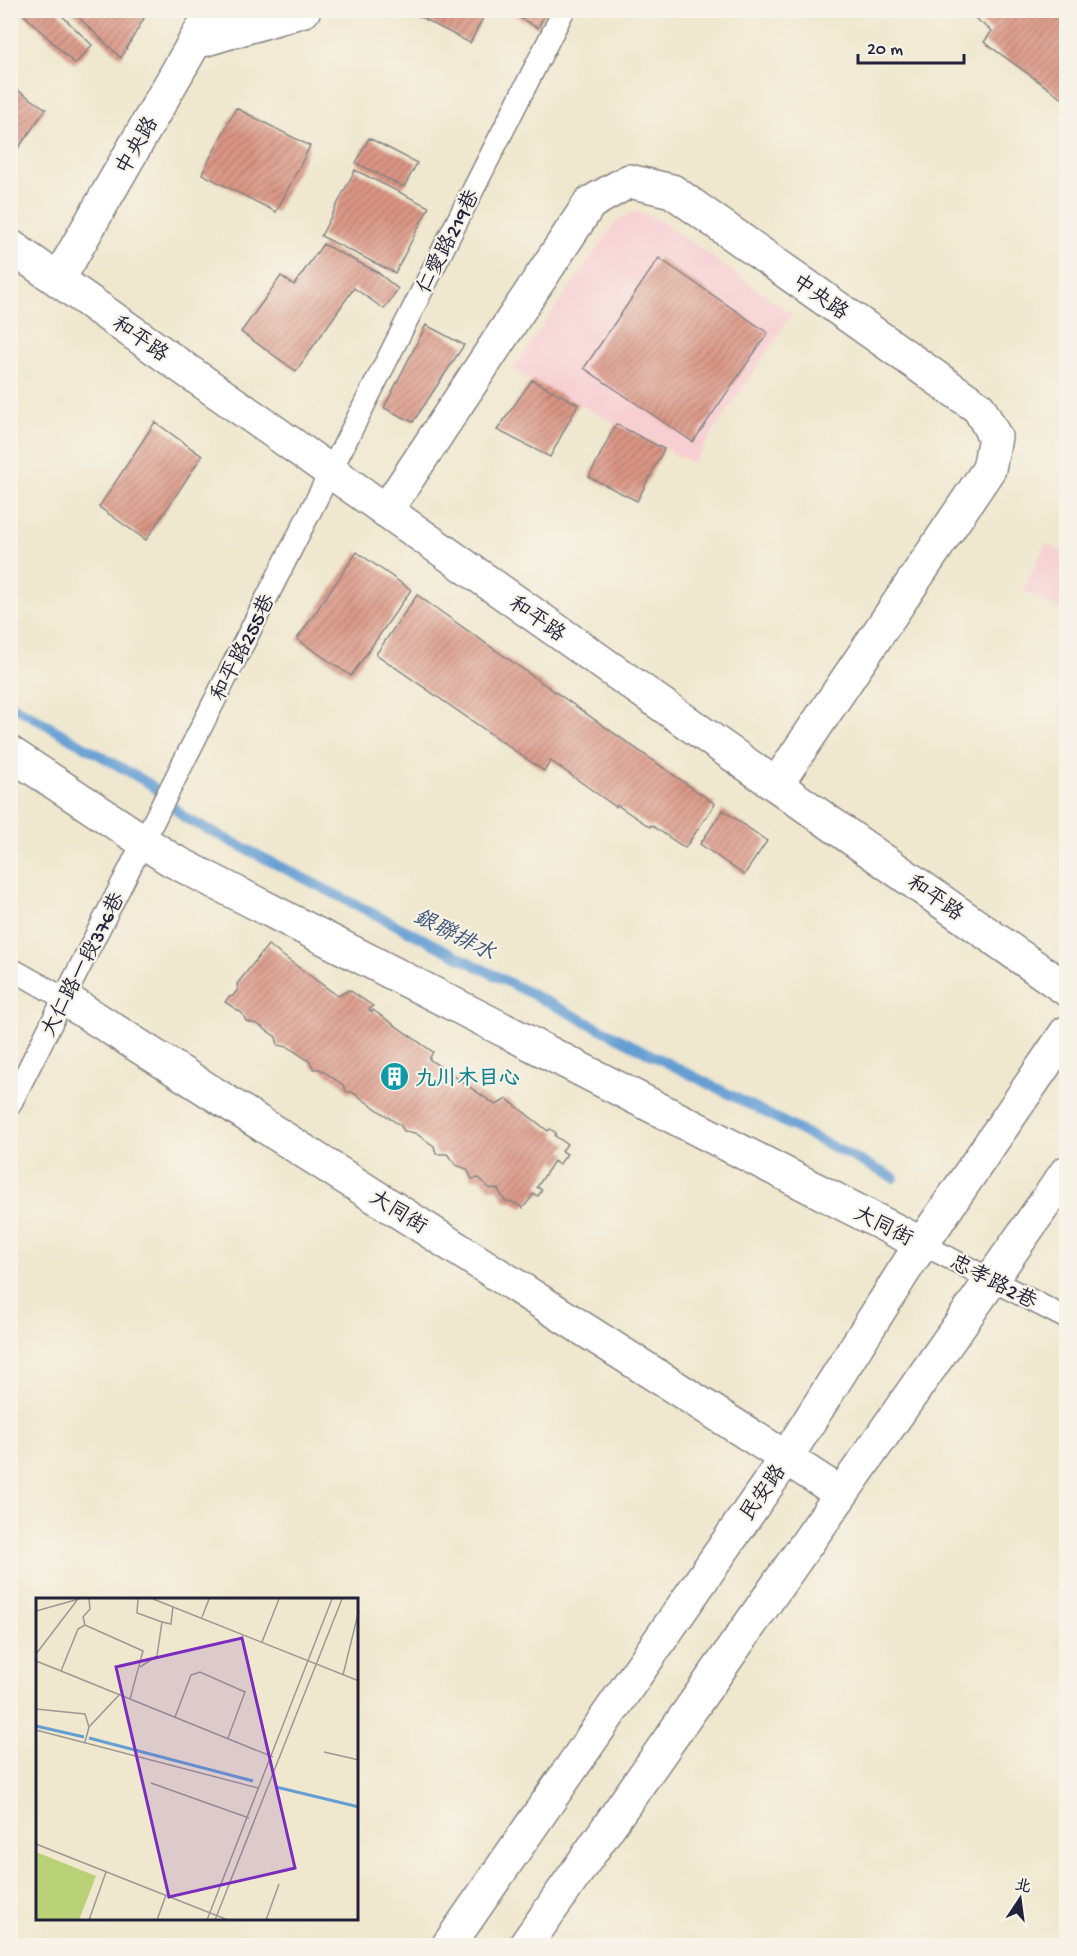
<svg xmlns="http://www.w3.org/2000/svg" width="1077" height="1956" font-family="'Gochi Hand','LXGW WenKai TC',sans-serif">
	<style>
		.built { fill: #f7cfd3 }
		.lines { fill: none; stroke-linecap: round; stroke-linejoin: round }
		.stream { stroke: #659ed3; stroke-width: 10 }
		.building { fill: url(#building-hatch) }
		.lane-casing { stroke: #888484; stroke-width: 24 }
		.street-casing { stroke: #888484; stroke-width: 36 }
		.secondary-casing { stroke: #888484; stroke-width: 36 }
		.lane { stroke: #fff; stroke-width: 21 }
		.street { stroke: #fff; stroke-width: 33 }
		.secondary { stroke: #fff; stroke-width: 33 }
		.labels { text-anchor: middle; stroke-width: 4.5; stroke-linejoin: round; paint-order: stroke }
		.street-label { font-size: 21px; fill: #22223b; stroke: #f7f3e8 }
		.culture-label { font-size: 21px; font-weight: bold; fill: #0d838f; stroke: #f7f3e8; text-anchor: start }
		.water-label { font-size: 22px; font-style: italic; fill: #3d5478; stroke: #f7f3e8 }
		.inset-river { fill: none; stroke: #659ed3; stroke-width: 3 }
		.inset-road { fill: none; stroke: #9d9893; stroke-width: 1.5 }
		.view { fill: #7b2cbf; fill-opacity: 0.15; stroke: #7b2cbf; stroke-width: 3 }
		.inset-edge { fill: none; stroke: #22223b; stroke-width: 3 }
	</style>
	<defs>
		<pattern id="building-hatch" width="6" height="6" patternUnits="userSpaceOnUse" patternTransform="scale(1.5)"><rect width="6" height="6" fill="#da9584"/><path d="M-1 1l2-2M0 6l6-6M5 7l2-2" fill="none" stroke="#b0796d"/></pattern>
	</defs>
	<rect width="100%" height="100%" fill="#f7f3e8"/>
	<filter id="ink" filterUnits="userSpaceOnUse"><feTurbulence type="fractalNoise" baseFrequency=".0167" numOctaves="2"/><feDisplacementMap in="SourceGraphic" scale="12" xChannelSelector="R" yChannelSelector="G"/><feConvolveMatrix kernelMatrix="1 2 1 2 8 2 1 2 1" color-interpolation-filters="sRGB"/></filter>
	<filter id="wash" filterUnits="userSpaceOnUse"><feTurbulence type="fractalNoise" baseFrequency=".008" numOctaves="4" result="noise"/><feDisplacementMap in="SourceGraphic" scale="24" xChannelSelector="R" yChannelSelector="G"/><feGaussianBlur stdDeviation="1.35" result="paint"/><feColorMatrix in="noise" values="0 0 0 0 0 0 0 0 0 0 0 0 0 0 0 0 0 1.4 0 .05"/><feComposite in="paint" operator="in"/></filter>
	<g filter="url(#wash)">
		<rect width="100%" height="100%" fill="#efe7ce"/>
		<path class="built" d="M637,212L661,221L792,314L693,463L512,370L615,223L627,215Z
			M1046,544L1066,554V613L1023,590Z"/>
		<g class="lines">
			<path class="stream" d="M10,704L150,784L185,818L894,1178"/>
		</g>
		<g id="blocks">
			<path class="building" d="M19,10H56L92,45L75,64Z
				M71,10H130L144,18L121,58Z
				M407,10H487L470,43Z
				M505,10H547L538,28Z
				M964,10H1066V101L984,42L992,31Z
				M10,85L46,109L10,160Z
				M236,108L310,146L276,212L202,174Z
				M369,138L417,163L404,187L356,163Z
				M355,170L429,207L395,273L321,236Z
				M323,244L377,272L398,289L384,309L354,288L296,371L241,332L281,276L294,285Z
				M659,258L768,333L693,442L584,368Z
				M426,325L464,345L413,422L384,408Z
				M532,380L578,404L550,457L497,430Z
				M155,422L202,456L146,540L99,507Z
				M616,424L664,449L637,501L589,477Z
				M357,552L411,590L351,676L297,639Z
				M417,595L715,804L685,848L651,825L650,827L617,805L616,807L551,761L544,771L376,654Z
				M723,810L767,841L744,875L700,844Z
				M268,945L338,996L349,990L373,1006L369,1010L372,1012L373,1010L433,1052L429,1059L496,1105L507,1099L548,1131L550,1129L556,1133L555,1136L567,1144L562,1151L567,1154L559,1165L554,1161L537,1187L542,1190L538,1196L534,1194L523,1208L513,1202L505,1201L498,1189L489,1188L479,1178L472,1179L467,1169L456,1165L447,1154H436L434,1146L415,1133L404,1131L401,1126L352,1092H347L343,1085L320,1069H314L309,1061L288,1047L278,1045L276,1037L257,1024L246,1021L242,1013L225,1002L229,997L233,996L238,989L237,984Z"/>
		</g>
	</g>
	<g filter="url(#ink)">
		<use href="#blocks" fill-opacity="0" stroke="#888484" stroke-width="1.5"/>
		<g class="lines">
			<defs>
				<path id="lane" d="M10,968L65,999
					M10,1105L564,10
					M922,1244L1066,1318"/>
				<path id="street" d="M196,42L304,10
					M10,246L1066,989
					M58,280L213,10
					M386,511L590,203L629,181L672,191L979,408L995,437L989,469L776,785
					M10,753L170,859L922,1244
					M65,999L786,1458"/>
				<path id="secondary" d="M786,1458L840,1493
					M448,1946L786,1458L909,1263L1066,1033
					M525,1946C705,1687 887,1431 1066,1173"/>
			</defs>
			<use href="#lane" class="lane-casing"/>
			<use href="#street" class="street-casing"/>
			<use href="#secondary" class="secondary-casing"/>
			<use href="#lane" class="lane"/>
			<use href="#street" class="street"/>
			<use href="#secondary" class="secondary"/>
		</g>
	</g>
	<defs>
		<symbol id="building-disc" viewBox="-11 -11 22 22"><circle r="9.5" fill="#0f9aa8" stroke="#f7f3e8"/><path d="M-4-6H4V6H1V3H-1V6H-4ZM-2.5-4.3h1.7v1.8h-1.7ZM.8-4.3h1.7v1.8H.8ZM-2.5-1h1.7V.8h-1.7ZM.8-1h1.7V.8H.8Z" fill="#fff"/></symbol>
	</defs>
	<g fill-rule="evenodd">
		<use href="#building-disc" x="378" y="1060" width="33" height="33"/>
	</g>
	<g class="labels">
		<g class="street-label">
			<text transform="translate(136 145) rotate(-60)" y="7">中央路</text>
			<text transform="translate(447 241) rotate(-63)" y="7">仁愛路219巷</text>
			<text transform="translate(821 296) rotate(35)" y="7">中央路</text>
			<text transform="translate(141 338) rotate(35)" y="7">和平路</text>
			<text transform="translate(538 618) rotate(35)" y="7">和平路</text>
			<text transform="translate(242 647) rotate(-63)" y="7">和平路255巷</text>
			<text transform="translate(936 897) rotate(35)" y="7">和平路</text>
			<text transform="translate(82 964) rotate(-63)" y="7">大仁路一段376巷</text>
			<text transform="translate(399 1211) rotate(32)" y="7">大同街</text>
			<text transform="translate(884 1225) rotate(27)" y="7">大同街</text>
			<text transform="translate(994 1281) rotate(27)" y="7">忠孝路2巷</text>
			<text transform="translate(762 1492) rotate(-55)" y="7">民安路</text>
		</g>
		<g class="culture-label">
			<text x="415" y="1084">九川木目心</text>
		</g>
		<g class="water-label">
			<text transform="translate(455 933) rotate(27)" y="8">銀聯排水</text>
		</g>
	</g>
	<g transform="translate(36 1598)">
		<rect width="322" height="322" fill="#efe7ce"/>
		<path d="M0,254L60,278L43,322H0Z" fill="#bad277"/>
		<path class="inset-river" d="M0,128L48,139M53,140L217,183M240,189L323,209"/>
		<path class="inset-road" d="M102,1L101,15L126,24M117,1L323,83M0,13L43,1M166,19L173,1M49,27L107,53L94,101M49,27L47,19L54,11L53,1M226,44L243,1M0,56L42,1M0,63L25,73L42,31L49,27M104,69L121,58L126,24L135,26L137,8M25,73L237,159M307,77L323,12M0,111L49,116L53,129M139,119L155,77L164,74L209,94L192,140M0,132L222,190M49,144L53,129L84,96M288,154L323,162M115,185L213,220M0,246L192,322M53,322L70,274M121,322L130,297M171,322L296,1M179,322L306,1M230,322L243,286"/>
		<path class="view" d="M206,40L259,270L133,299L80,69Z"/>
		<rect width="322" height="322" class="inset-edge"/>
	</g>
	<rect width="1077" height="1956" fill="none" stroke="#f7f3e8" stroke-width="36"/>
	<g transform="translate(1020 1899) rotate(13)" stroke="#f7f3e8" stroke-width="4.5" paint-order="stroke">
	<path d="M0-4.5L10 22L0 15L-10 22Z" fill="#22223b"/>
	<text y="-9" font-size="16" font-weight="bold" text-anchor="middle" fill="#22223b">北</text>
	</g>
	<path d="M858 54v9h106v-9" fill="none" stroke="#22223b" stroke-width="3"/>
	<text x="867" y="54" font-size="18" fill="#22223b" stroke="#f7f3e8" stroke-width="4.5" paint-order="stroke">20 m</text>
</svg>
